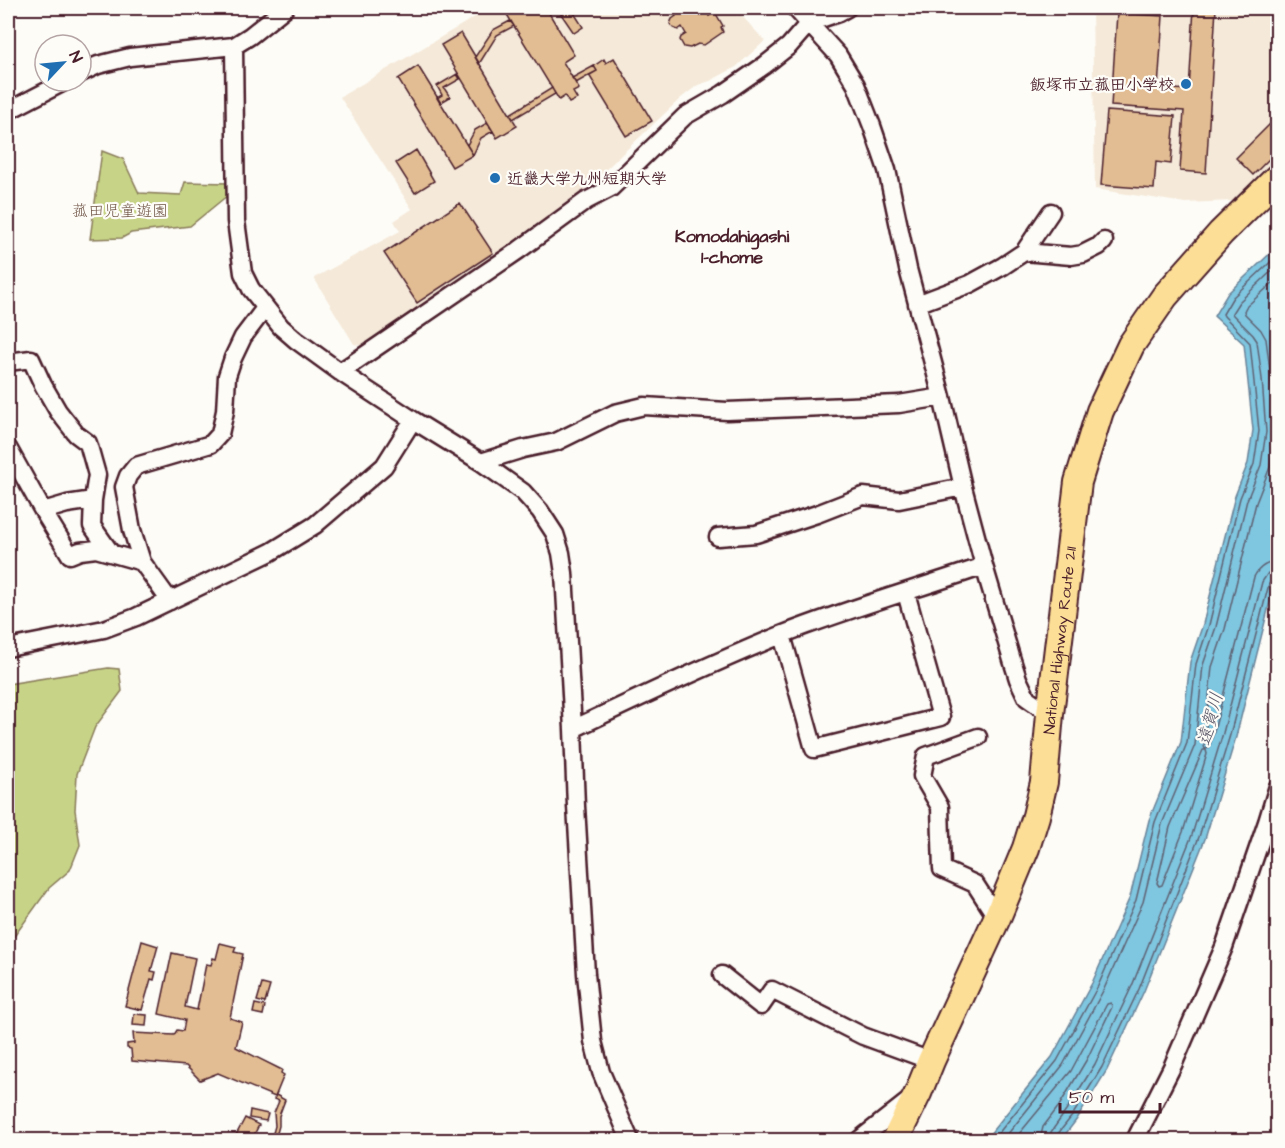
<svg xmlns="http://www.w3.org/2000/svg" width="1285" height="1148" font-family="'Architects Daughter','Klee One',sans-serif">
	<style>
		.built { fill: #f5e9d9 }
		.green { fill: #c7d487; stroke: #887a59; stroke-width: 1.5 }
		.water { fill: #7fc6e0; stroke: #6a8398; stroke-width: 1.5 }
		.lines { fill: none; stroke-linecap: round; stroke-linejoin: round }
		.shore { stroke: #5f6273; stroke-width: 1.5 }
		.building { fill: #e2bd93; stroke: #4a1f2b; stroke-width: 1.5 }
		.minor-casing { stroke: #4a1f2b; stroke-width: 21 }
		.highway-casing { stroke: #4a1f2b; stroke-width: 30 }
		.minor { stroke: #fdfcf7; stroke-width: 16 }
		.highway { stroke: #fdde96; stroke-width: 26 }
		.poi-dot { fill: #1f6fb2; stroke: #fdfcf7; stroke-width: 2 }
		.labels { text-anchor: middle; stroke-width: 4.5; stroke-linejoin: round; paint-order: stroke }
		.poi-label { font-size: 16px; font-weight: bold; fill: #4a1f2b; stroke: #fdfcf7; text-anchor: end }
		.park-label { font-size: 16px; fill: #705547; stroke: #fdfcf7 }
		.street-label { font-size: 16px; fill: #4a1f2b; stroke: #fdfcf7 }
		.neighbourhood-label { font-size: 18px; font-weight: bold; fill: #4a1f2b; stroke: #fdfcf7 }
		.water-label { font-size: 18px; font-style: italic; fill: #5d596a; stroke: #fdfcf7 }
	</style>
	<rect width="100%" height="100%" fill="#fdfcf7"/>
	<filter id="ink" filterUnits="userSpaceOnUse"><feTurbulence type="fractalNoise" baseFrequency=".0167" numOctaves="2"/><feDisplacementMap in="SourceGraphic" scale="12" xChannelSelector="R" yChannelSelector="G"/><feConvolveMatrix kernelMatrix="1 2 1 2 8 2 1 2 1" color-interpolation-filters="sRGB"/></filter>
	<g filter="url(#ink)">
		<path class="built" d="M490,8H730L737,16L740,14L765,41L736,67L710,81L698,85L681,98L560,213L364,346L354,344L314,278L400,231L394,221L412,209L340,97Z
			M1092,8H1277V157L1233,201L1185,203L1095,189Z"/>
		<path class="green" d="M102,151L123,159L139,193L181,195L185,182L228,183V195L190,226L131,233L122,238L90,239Z
			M108,668L119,669L122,691L95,727L77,774L75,810L80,845L70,870L49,888L8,945V684Z"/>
		<path class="water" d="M1277,247V574L1236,737L1205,839L1144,991L1107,1070L1077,1119L1061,1140H985L1052,1057L1092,983L1130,897L1149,820L1181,742L1190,662L1203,624L1235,496L1248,463L1253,430L1244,344L1214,316L1228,293Z"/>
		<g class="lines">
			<path class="shore" d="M1278,278L1246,307L1244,311L1245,314L1261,330L1266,339L1271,378L1275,433L1270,467L1256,503L1225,629L1212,667L1204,746L1205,749L1209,748L1214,731L1254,577C1259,567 1267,562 1278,562
				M1203,750H1206L1207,754L1183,832L1162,885L1159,886L1157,883L1170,827Z
				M993,1140L1057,1061L1098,986L1136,900L1155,822L1187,743L1196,664L1209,625L1240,498L1254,464L1259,431L1250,343L1224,316L1223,314L1233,297L1278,255
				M1003,1140L1063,1065L1104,989L1143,902L1162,824L1195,745L1203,665L1216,627L1247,500L1261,465L1266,432L1262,379L1257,341L1253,335L1233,315L1232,313L1239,302L1278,265
				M1014,1140L1071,1071L1107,1004L1111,1003L1112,1007L1087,1059L1059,1106L1043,1127L1040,1140
				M1049,1140L1051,1132L1066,1111L1095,1064L1132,986L1192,835L1223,733L1262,582L1268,573L1278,571
				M1056,1140L1057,1135L1072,1116L1102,1067L1139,989L1199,837L1230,735L1269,584L1272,580L1278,579"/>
		</g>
		<path class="building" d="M503,8H546L574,55L563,62L579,89L573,92L577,99L569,103L565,96L559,100Z
			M557,8H571L583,27L574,33Z
			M661,8H713L707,11L709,16L715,12L723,26L721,27L723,32L704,45L698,44L690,48L684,47L680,40L681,37L686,34L682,27L678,30L673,28L670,24L672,19L676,16L672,10L668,13L663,12Z
			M1194,8H1216L1206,173L1180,171L1184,111L1111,106L1117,13L1163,16L1158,88L1189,90Z
			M510,21L514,26L497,35L479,64L475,57L493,30Z
			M461,33L517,126L497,138L441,45Z
			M614,58L652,121L626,136L589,75L597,71L594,66L604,59L606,63Z
			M418,66L473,155L452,167L398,79Z
			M594,66L597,71L576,83L572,78Z
			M457,74L460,79L444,88L450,97L440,103L437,98L442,95L437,86Z
			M552,88L555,94L513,119L510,114Z
			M1107,111L1175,116L1171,164L1156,162L1154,189L1101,185Z
			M1278,116V150L1253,175L1236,158Z
			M487,123L493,131L481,138L473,155L467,145L475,130Z
			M416,150L434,181L415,193L396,163Z
			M460,203L493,253L417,303L384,253Z
			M142,941L158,946L151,971L156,972L154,980L151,979L142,1010L125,1006Z
			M220,943L236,947L234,952L243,954L230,1018L242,1022L236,1047L282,1070L281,1073L284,1075L275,1097L218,1073L200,1080L186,1066L132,1061L131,1049L127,1048V1044L134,1043L133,1033L174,1035L177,1030L183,1031L185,1020L159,1014L172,953L195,958L185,1007L197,1010L206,964L211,965L213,958L216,959Z
			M262,984L270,986L265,1003L257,1001Z
			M255,1004L265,1006L263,1015L253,1013Z
			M134,1014L147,1015L146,1026L133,1025Z
			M276,1095L285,1100L279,1116V1126L275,1140H271L275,1126L274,1113L279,1101L274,1099Z
			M250,1110L268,1114L266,1121L249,1118Z
			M245,1118L259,1125L255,1133L265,1138V1139L267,1140H236L234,1139Z"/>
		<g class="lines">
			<defs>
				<path id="minor" d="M795,8L838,55L856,85L872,126L887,170L908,269L942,397L963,487L984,566L1012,660L1018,679L1027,698L1050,714
					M234,46L236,221L243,273L251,289L281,327L296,340L340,372L413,420L481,462L523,492L540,511L555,534L561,553L564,573L573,729L576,806L586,974L593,1041L601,1072L630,1140
					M81,73L98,65L130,57L234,46L250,36L285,8
					M8,111L66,81
					M1024,252L1051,212
					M917,304L970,284L1003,266L1024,252L1071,256L1083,254L1099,246L1104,241
					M8,362L31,359L43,385L58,411L76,434L88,443L97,475L93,500L92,526L111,553
					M340,372L519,250L586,201L611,188L685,116L723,94L765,65L789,46L809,23L838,13L847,8
					M8,448L43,511L70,555L80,551L96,549L142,562
					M481,462L523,449L556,442L615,413L644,406L727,411L899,404L942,397
					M43,511L67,504L93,500
					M718,537L756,534L817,514L863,496L899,500L963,487
					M170,601L142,562L132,530L124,487L128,476L136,466L211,444L220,434L225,411L227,376L233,358L243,337L265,308
					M782,635L814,749L941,717L906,593
					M8,648L104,629L136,617L271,552L315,525L384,466L413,420
					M573,729C642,696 710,664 781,635C847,609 917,589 984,566
					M978,737L926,756L922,776L940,807L942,869L975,884L997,918
					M722,975L761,1006L772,990L863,1036L931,1061
					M859,1140L911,1099
					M1135,1140L1173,1065L1224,947L1267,822L1278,786"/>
				<g id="highway">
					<path id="s1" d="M895,1140L918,1093L931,1061L997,918L1026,848L1036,816L1044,782L1050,714L1078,482L1100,411L1131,345L1165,296L1221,233L1278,177"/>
				</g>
			</defs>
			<use href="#minor" class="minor-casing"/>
			<use href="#highway" class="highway-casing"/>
			<use href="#minor" class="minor"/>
			<use href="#highway" class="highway"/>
		</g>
	</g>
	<g class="poi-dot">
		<circle cx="1186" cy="84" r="6"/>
		<circle cx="495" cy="178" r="6"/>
	</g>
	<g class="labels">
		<g class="poi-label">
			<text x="1174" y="90">飯塚市立菰田小学校</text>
			<text x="507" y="184" text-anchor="start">近畿大学九州短期大学</text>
		</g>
		<g class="park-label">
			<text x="120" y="216">菰田児童遊園</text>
		</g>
		<g class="street-label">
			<text dy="6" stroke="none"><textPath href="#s1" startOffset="531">National Highway Route 211</textPath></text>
		</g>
		<g class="neighbourhood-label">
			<text x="732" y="242">Komodahigashi<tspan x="732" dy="21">1-chome</tspan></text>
		</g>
		<g class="water-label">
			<text transform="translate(1210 719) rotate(-75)" y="6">遠賀川</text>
		</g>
	</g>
	<rect width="1285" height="1148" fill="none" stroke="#fdfcf7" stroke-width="30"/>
	<rect x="15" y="15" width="1255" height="1118" fill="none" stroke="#4a1f2b" stroke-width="2" filter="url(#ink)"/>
	<g transform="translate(63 63) rotate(64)"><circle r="28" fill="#fdfcf7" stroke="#b5a4a5" stroke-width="1.5"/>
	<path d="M0-4.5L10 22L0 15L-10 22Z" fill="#1f6fb2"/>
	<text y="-9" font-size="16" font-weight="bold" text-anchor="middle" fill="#4a1f2b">N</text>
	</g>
	<path d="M1060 1103v9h100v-9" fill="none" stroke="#4a1f2b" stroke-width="3"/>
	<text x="1069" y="1103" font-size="18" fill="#4a1f2b" stroke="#fdfcf7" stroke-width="4.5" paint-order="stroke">50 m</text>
</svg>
